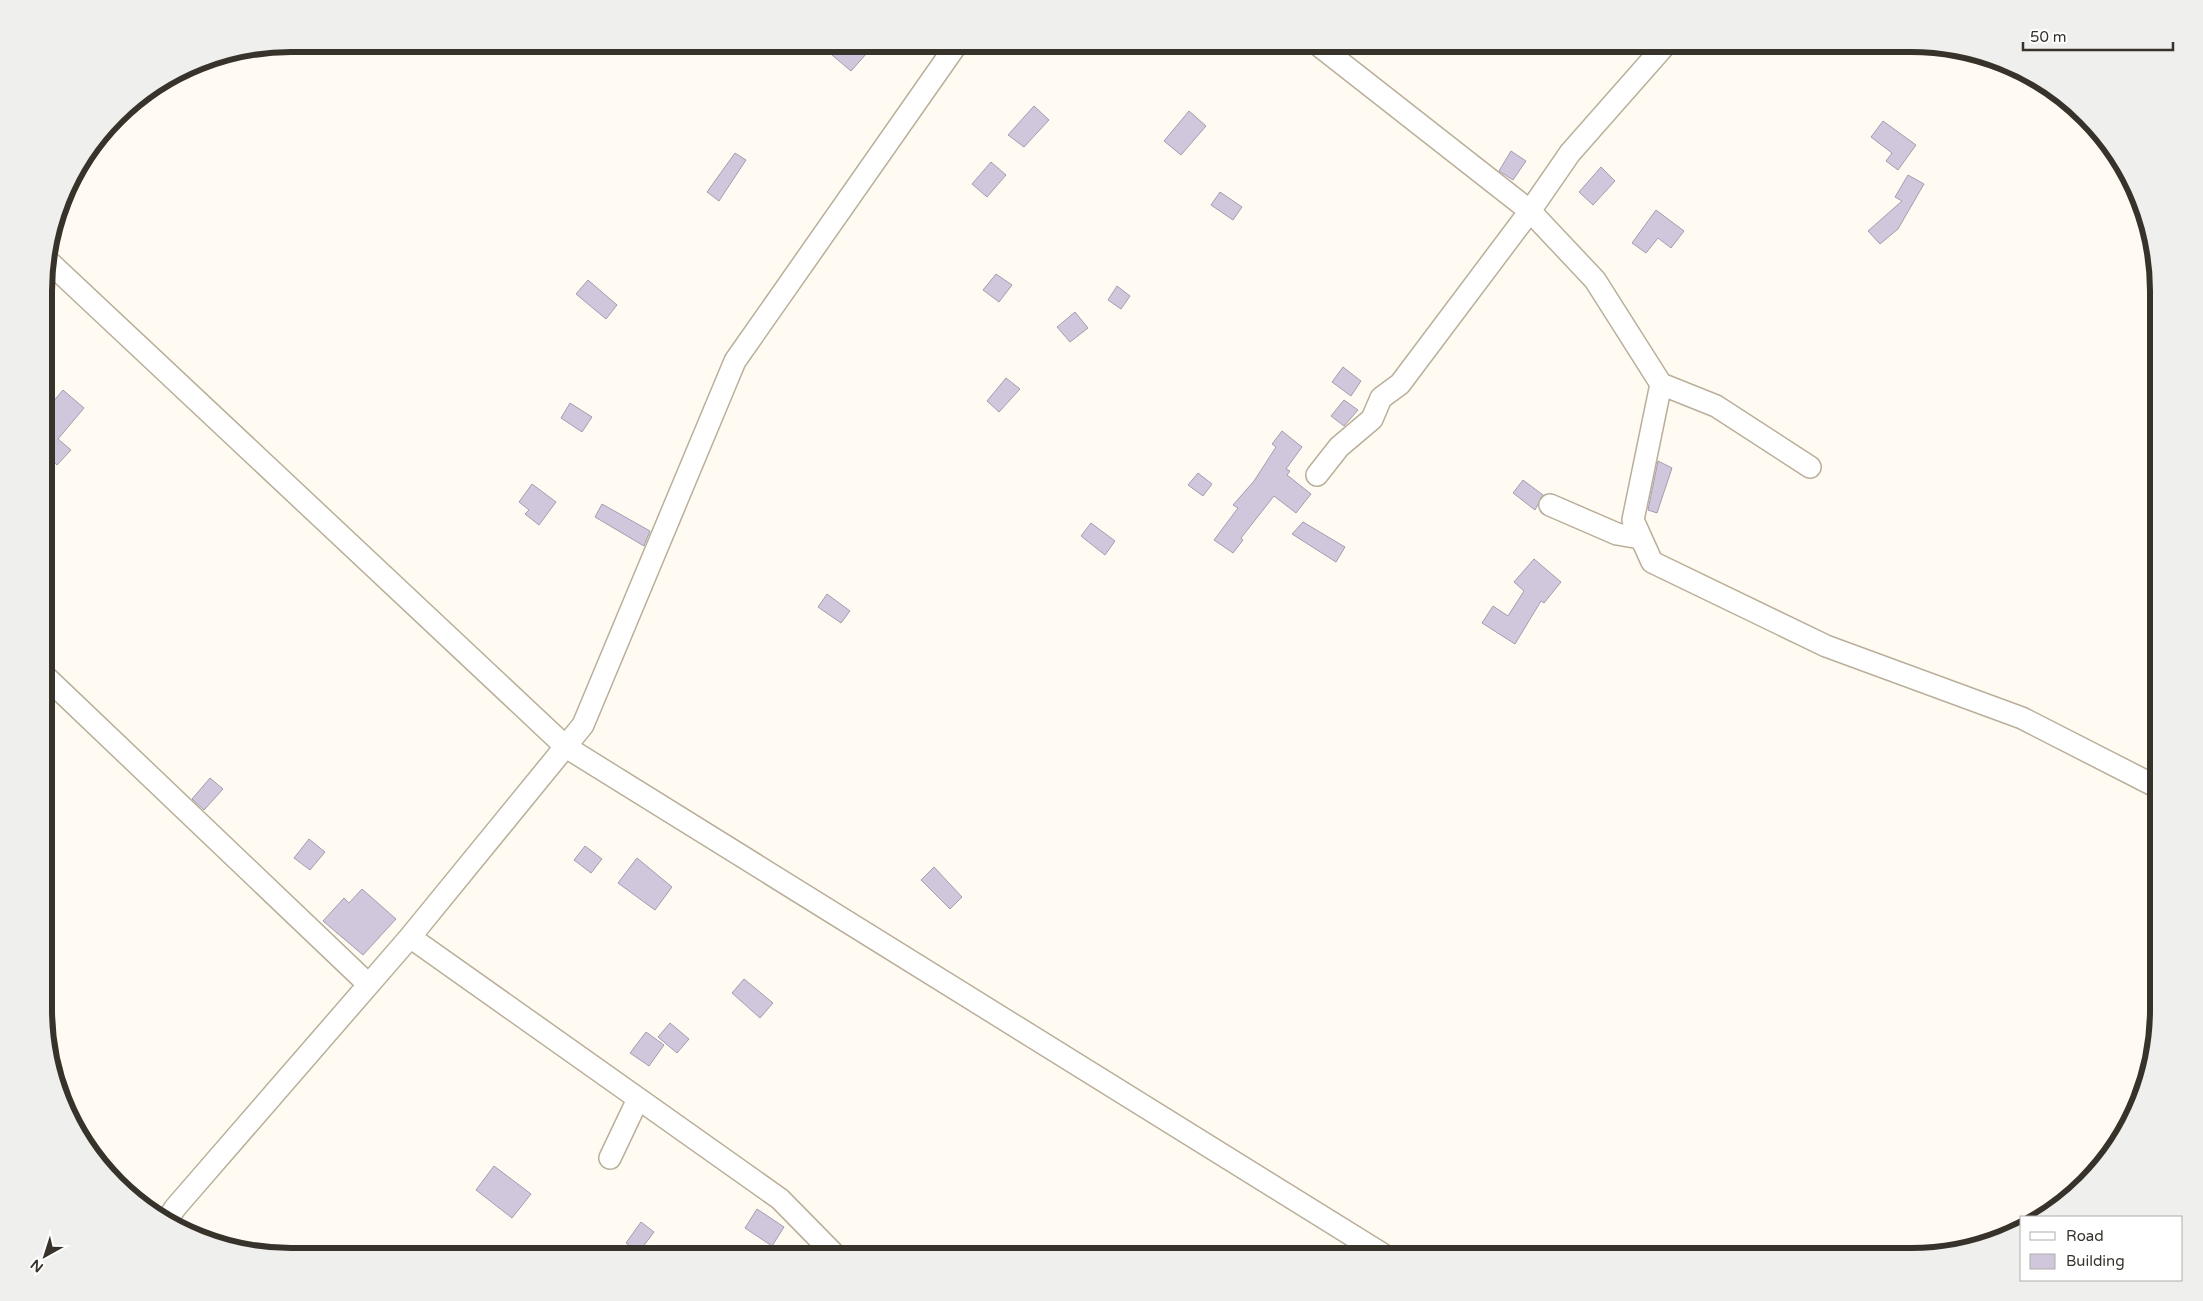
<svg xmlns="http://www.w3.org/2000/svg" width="2203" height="1301" font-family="'Varela Round',sans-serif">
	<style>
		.building { fill: #d1c7dd; stroke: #a59cb0 }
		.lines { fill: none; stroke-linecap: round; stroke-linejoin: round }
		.minor-casing { stroke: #b9af9a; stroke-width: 24 }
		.minor { stroke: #fff; stroke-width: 21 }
		.rim { fill: none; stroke: #37332b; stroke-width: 6 }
	</style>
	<rect width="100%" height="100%" fill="#fffbf2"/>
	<path class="building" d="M819,44H875L851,71Z
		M1034,106L1049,120L1024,147L1008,135Z
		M1189,111L1206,126L1181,155L1164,141Z
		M1883,121L1916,145L1898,170L1886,161L1892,153L1871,137Z
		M1511,151L1526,161L1513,180L1499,171Z
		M735,153L746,160L719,201L707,192Z
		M991,162L1006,175L987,197L972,184Z
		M1601,167L1615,181L1593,205L1579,192Z
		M1908,175L1924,184L1898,229L1880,244L1868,231L1902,201L1895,197Z
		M1220,192L1242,207L1233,220L1211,205Z
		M1656,210L1684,231L1671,248L1658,238L1646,253L1632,243Z
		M996,274L1012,285L999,302L983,290Z
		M588,280L617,305L606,319L576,294Z
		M1117,286L1130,296L1121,309L1108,300Z
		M1075,312L1088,328L1070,342L1057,327Z
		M1343,367L1361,381L1351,396L1332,382Z
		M1006,378L1020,389L999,412L987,401Z
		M63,390L84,408L58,439L71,450L57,465L46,455V410Z
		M1344,400L1358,410L1344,426L1331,416Z
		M570,403L592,417L582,432L561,418Z
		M1282,431L1302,447L1286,469L1290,471L1287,475L1311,494L1296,513L1274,496L1241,538L1243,540L1233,553L1214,540L1238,508L1233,505L1254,481L1276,447L1272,444Z
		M1658,461L1672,468L1657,513L1648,510Z
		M1198,473L1212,484L1203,496L1188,485Z
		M1523,480L1543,495L1535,510L1513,493Z
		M532,484L556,502L539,525L525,514L529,510L519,502Z
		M602,504L650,531L644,546L595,517Z
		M1303,522L1345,547L1336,562L1292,534Z
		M1091,523L1115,541L1105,555L1081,536Z
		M1534,559L1561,582L1544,603L1541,601L1515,644L1482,623L1493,606L1508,616L1524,591L1514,582Z
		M827,594L850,611L841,623L818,607Z
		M210,778L223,789L204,810L192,799Z
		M309,839L325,852L310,870L294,858Z
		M585,846L602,859L591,873L574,860Z
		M637,858L672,887L655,910L618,883Z
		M934,867L962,897L950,909L921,880Z
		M362,889L396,919L363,955L323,921L344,898L349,903Z
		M744,979L773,1003L760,1018L732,993Z
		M670,1023L689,1039L677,1053L658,1037Z
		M646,1032L664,1045L649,1066L630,1053Z
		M494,1166L531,1194L512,1218L476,1190Z
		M757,1209L784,1227L772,1246L745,1228Z
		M641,1222L654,1232L639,1252L626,1243Z"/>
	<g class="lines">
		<defs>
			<path id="minor" d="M1317,44L1530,211L1595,280L1661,384L1716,406L1810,467
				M46,259L566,747L1387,1257
				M1661,384L1633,520L1652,562L1826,646L2022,718L2159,788
				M1317,475L1339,447L1372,419L1381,398L1400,384L1530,211L1570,153L1666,44
				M1550,505L1617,534L1640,538
				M46,677L368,984
				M410,937L780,1199L837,1257
				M610,1158L638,1099
				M166,1222L175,1208L410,937L583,725L735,361L957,44"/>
		</defs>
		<use href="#minor" class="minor-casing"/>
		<use href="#minor" class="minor"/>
	</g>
	<path d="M0 0H2203V1301H0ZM291 52H1911A239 239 0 0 1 2150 291V1009A239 239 0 0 1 1911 1248H291A239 239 0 0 1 52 1009V291A239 239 0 0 1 291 52Z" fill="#efefee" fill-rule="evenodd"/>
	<path class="rim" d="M291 52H1911A239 239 0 0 1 2150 291V1009A239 239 0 0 1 1911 1248H291A239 239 0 0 1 52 1009V291A239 239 0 0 1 291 52Z"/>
	<rect x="2020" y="1216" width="162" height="65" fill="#ffffff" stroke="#afadaa"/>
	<rect x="2030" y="1232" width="25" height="8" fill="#ffffff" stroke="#afadaa"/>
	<text x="2066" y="1241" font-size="15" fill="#37332b">Road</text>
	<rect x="2030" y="1254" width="25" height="15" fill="#d1c7dd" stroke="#afadaa"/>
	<text x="2066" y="1266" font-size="15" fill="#37332b">Building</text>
	<g transform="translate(45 1256) rotate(219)" stroke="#ffffff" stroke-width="4" paint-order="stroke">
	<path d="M0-4L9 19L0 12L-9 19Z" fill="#37332b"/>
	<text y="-8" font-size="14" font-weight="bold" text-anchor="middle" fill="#37332b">N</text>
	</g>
	<path d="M2023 42v8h150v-8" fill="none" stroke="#37332b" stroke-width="2.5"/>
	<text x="2030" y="42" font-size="15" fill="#37332b" stroke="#ffffff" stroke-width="4" paint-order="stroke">50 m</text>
</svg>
